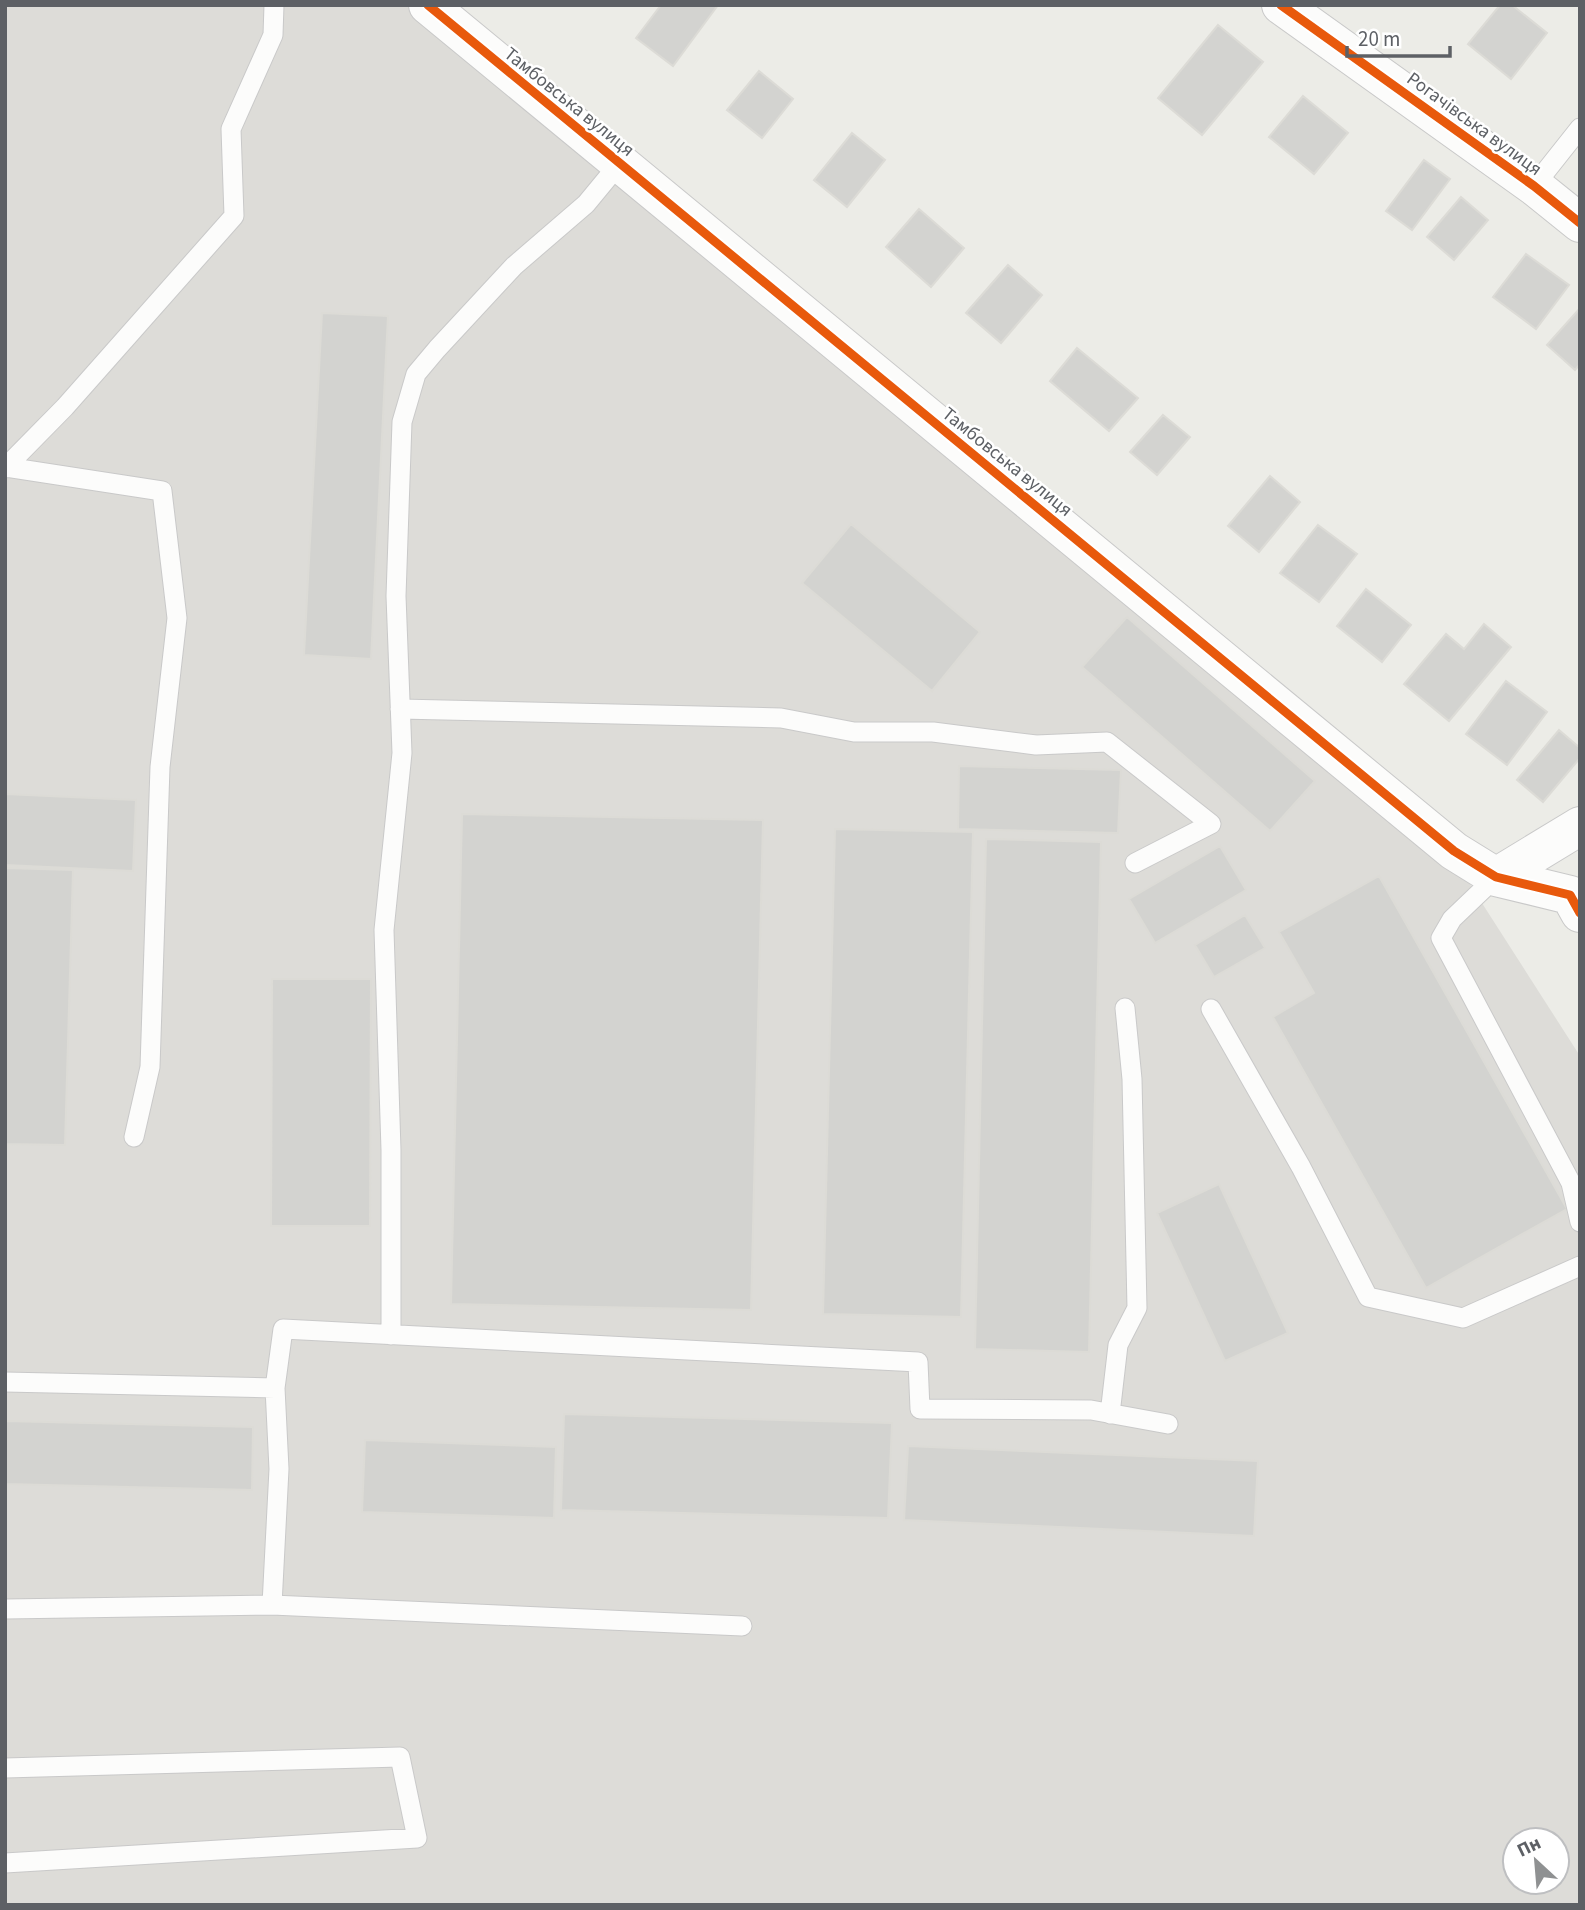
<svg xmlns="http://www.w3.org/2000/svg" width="1585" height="1910" font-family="'Source Sans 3',sans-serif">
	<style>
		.industrial { fill: #dddcd8; fill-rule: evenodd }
		.building { fill: #d3d3d0; stroke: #dcdbd6; stroke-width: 2 }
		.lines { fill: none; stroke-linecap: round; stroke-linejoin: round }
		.lane-casing { stroke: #c9c9c9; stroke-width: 21 }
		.street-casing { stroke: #c9c9c9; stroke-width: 40 }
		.lane { stroke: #fcfcfb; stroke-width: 19 }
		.street { stroke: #fcfcfb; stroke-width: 38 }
		.cycleway-casing { stroke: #fff; stroke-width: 13 }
		.cycleway { stroke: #e8590c; stroke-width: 9 }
		.labels { text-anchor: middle; stroke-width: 5; stroke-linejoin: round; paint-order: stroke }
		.street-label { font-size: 19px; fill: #5d6065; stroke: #fff }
	</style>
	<rect width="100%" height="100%" fill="#ecece7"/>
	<path class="industrial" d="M5,5H435L1446,847L1580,1056V1905H5ZM1515,1840H1557V1882H1515Z"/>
	<path class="building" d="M661,5H718L673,66L636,38Z
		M1500,5H1512L1547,33L1511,79L1468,44Z
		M1218,25L1263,62L1202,135L1158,98Z
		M759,71L793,99L762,138L727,110Z
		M1303,96L1348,133L1314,174L1269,137Z
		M852,133L885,160L847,207L814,180Z
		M1424,160L1450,179L1412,230L1386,211Z
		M1461,197L1488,220L1454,260L1427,237Z
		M919,209L964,248L931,287L886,247Z
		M1526,254L1569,285L1536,329L1493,297Z
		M1008,265L1042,295L1001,343L966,313Z
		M1580,308V364L1575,370L1547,345Z
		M322,313L388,316L371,659L304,655Z
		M1077,348L1138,398L1109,431L1050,381Z
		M1163,415L1190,437L1157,475L1130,452Z
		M1270,476L1300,502L1259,552L1228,526Z
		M851,524L980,632L932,691L802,583Z
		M1318,525L1357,554L1319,602L1280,573Z
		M1366,589L1411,625L1382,662L1337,626Z
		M1127,617L1315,781L1270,831L1082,667Z
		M1484,624L1511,647L1449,721L1404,684L1446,634L1464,649Z
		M1506,681L1547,712L1507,765L1466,734Z
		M1559,730L1580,748V758L1543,802L1517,780Z
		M959,766L1121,770L1118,833L958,829Z
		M5,794L136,800L133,871L5,865Z
		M462,814L763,820L751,1310L451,1304Z
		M835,829L973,832L961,1317L823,1314Z
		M986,839L1101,842L1089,1352L975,1349Z
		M1220,846L1246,890L1155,943L1129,899Z
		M5,868L73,870L65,1145L5,1144Z
		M1379,876L1567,1209L1426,1288L1273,1017L1314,993L1279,932Z
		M1245,915L1265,948L1214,977L1195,945Z
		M272,979H371L370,1226H271Z
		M1219,1184L1288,1333L1225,1361L1157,1213Z
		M564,1414L892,1423L888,1518L561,1510Z
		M5,1421L253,1427L252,1490L5,1484Z
		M365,1440L556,1447L554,1518L362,1512Z
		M908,1446L1258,1461L1254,1536L904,1520Z"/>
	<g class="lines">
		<defs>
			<path id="lane" d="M1534,186L1580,128
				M6,467L162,491L177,618L160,767L150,1067L134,1137
				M5,468L65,407L234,216L231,129L273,35L274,5
				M400,709L781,718L854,732H933L1036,745L1107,742L1211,824L1135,863
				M1496,877L1452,919L1441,938L1571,1183L1580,1222
				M1211,1009L1301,1167L1368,1297L1463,1318L1580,1266
				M391,1335V1150L384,930L402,753L396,596L402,422L416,374L437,349L514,266L586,204L619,164
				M5,1382L275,1388L279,1469L272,1605
				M275,1388L283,1329L918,1362L920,1409L1091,1410L1168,1424
				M1110,1414L1118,1345L1137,1308L1132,1079L1125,1008
				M5,1609L272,1605L742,1626
				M5,1768L400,1757L417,1838L5,1863"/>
			<path id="street" d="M428,5L1454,851L1496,877L1570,895L1580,913
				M1281,5L1534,186L1580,223
				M1496,877L1580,826"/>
		</defs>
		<use href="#lane" class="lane-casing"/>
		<use href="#street" class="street-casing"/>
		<use href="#lane" class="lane"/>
		<use href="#street" class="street"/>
		<defs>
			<path id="cycleway" d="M428,5L1454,851L1496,877L1570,895L1580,913
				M1281,5L1534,186L1580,223"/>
		</defs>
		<use href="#cycleway" class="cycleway-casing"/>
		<use href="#cycleway" class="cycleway"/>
	</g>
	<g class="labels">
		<g class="street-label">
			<text transform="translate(570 101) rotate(39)" y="7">Тамбовська вулиця</text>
			<text transform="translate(1475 123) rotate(36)" y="7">Рогачівська вулиця</text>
			<text transform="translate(1008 461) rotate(39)" y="7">Тамбовська вулиця</text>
		</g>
	</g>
	<rect width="1585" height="1910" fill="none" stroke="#5d6065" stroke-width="14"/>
	<g transform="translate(1536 1861) rotate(334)"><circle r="33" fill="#ffffff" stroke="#bebfc1" stroke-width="2"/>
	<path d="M0-5L12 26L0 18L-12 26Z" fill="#8f9192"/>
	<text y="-10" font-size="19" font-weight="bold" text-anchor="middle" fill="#5d6065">Пн</text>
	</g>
	<path d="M1347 46v10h103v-10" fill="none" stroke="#5d6065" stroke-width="3.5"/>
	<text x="1358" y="46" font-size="21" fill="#5d6065" stroke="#ffffff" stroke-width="5" paint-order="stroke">20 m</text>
</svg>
